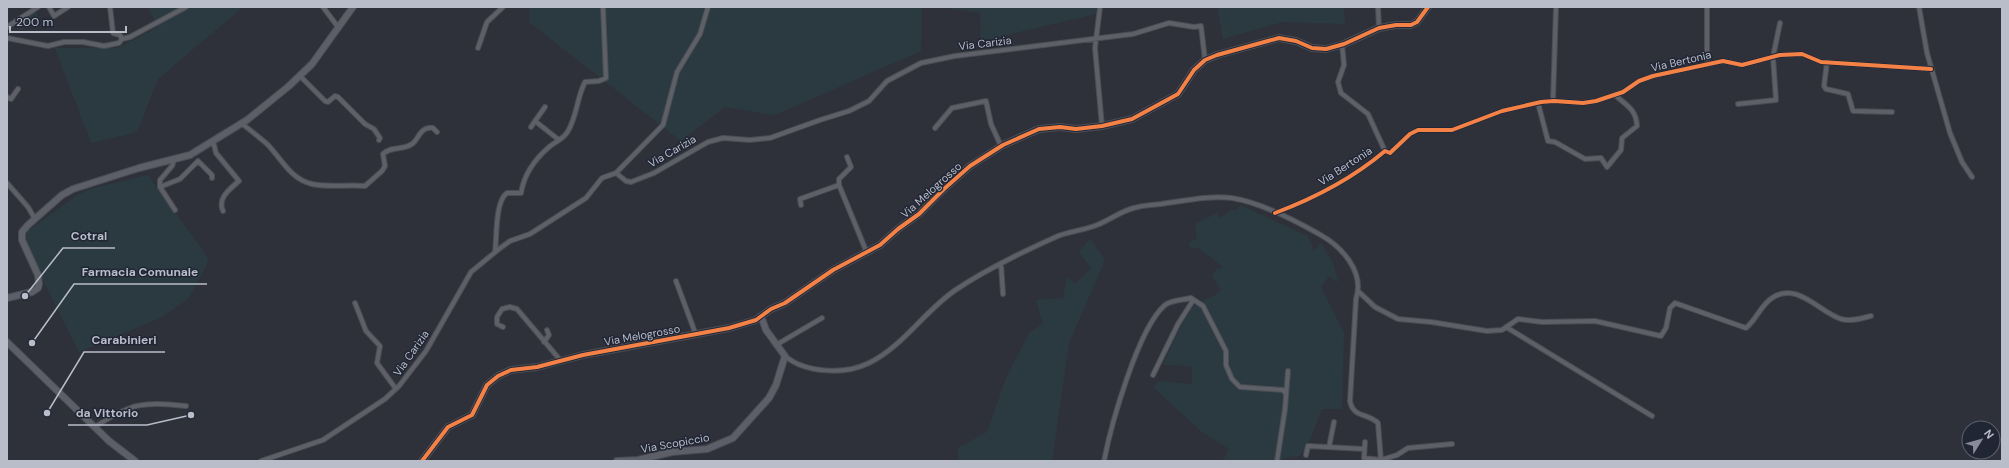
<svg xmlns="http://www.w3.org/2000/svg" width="2009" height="468" font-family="'DM Sans',sans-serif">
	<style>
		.green { fill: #2b3a40 }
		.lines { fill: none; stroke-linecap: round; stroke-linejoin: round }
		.street-casing { stroke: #4a4c53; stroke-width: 6 }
		.secondary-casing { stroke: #4a4c53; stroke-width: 8 }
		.street { stroke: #5e6068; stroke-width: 4 }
		.secondary { stroke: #5c5f67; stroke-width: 6 }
		.cycleway-casing { stroke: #212635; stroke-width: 6 }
		.cycleway { stroke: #f48246; stroke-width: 4 }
		.labels { text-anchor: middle; stroke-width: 3; stroke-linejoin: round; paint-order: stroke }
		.street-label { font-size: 11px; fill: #b9bdca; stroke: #212635 }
		.leader { fill: none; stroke: #b9bdca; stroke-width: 1.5 }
		.callout-dot { fill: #b9bdca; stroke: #212635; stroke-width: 1.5 }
		.callout-label { font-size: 12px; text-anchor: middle; font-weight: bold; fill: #b9bdca; stroke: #212635; stroke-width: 3; stroke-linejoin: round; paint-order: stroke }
	</style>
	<rect width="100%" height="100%" fill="#2e313a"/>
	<path class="green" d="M148,7H243L158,79L137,132L91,143L55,48H118L158,27Z
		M530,7H922L921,51L775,115L725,107L681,141L529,22Z
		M941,7H1096V14L981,41L980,13Z
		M1217,7H1344L1345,24L1282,22L1223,39Z
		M34,10L39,18L20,31L15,23Z
		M148,175L202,249L208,259L207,265L188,299L160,318L79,352L24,242V236L29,230L76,196L90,189Z
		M1240,205L1308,236L1314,251L1321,243L1334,265L1338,283L1329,276L1321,287L1344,333L1342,409H1322L1310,440L1300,456L1284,458L1282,461H1223L1229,449L1202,432L1154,388L1158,381L1192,384V367L1177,365H1163C1169,351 1184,315 1195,305C1202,299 1214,298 1221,290L1212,277L1216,269L1223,267L1198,248H1190L1189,242L1197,239L1195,224L1217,213L1219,219L1231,210H1237Z
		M1090,238L1105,260L1069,343L1052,461H958V448L987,432L1006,378L1029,333L1043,323L1036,300L1063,298L1067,276L1075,284L1091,268L1079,252Z"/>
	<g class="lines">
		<defs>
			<path id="street" d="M49,7L54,16L68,7
				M323,7L338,27
				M1100,7L1095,48L1102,126
				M1378,7L1379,28
				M1919,7L1927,53L1950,133L1962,162L1972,177
				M7,27L38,7
				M7,38L48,46L64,42H83L104,46L119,43L122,39L120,35L113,33L110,7
				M122,39L130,37L186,7
				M1342,44L1344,65L1338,82L1341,93L1368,114L1385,151
				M478,48L487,22L503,7
				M1827,62L1824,86L1826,89L1848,94L1853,111L1892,112
				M1707,64V7
				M300,76L325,101L328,102L335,96L338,97L365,124L374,129L380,138L379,140
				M7,97L11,99L18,89
				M1553,101L1556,7
				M1538,103L1548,141L1555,142L1585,159L1601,158L1607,167L1621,150L1622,138L1637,126C1636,109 1627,106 1615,95
				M1738,104L1776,100L1773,57L1780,23
				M545,107L535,121L559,140
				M241,123C250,130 259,137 267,144C282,159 290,179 312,184C329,188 348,184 365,186L382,171L385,166L383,154C393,145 402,151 412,144C419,139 420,126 433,128L437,132
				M531,127L535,121
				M935,128L952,108L986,101L991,124L1001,146
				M213,141L216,153L239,181C230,189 217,198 223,211
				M174,160L172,166L160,180V187L175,210
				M616,173L663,125L677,72L700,34L708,7
				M7,183L28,207L35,219
				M839,185V179L851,167L847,157
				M160,187L180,179L198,161L212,175V178
				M801,205L800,199L839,185L867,253
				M1275,213C1315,198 1353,178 1385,151L1390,153L1410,134L1418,130H1452L1502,111L1541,102L1554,101L1583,103L1596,101L1623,92L1639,81L1653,76L1723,61L1742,65L1780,55L1802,54L1821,62L1931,69
				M495,252C497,237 495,201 507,193H521C524,175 535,159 549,147C556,141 564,139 568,131C577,116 577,97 585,82L599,81L606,78L603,7
				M1001,264L1003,294
				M676,281L696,335
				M1358,291L1375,307L1398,319L1431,322L1487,331L1502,330L1518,319L1542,322L1595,321L1661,336L1666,328L1670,308L1675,303L1746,328C1756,320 1761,305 1772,298C1797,281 1819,312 1841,319C1851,322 1862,318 1871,316
				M1191,298L1203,306L1226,351V365L1232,379L1240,387L1283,390L1286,394
				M355,303L366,331L380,346L377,363L396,389
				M503,327L497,324V317L502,309L510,307L517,309L561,361
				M1506,327L1652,416
				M544,342L549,335L547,330
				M776,345L822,318
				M785,356C805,373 845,375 869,363C903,346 923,313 954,291C986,269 1022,252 1058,236C1071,231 1085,230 1097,225C1110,220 1121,211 1134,208C1142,205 1152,205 1161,204C1183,201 1209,195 1232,198C1260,202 1294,220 1319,234C1341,246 1365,271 1356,299L1350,401C1353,418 1368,413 1378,423L1381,461
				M95,427C132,402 143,402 186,406
				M1365,442L1364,458L1381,460L1397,455L1408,448L1452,444
				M1329,447L1334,422
				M1306,455L1308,446L1364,449
				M261,461L323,440L385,399L399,386L426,351L471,272L499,249L510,241L530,234L586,198L602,178L616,173L626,181L631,182L654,173L708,142L723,138L750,140L770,138L820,120L849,111L869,101L887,81L921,63L955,56L1133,34L1169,23L1194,27L1201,26L1205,60
				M1104,461C1111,425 1138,328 1165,305C1171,300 1184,300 1191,298L1192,302L1178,324L1153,375
				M1277,461L1285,409L1288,371"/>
			<path id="secondary" d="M7,298L32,292L38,288L39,284L38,275L22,240V232L28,225L62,195L73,189L139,168L190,155L247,120L289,86L312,64L353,7
				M7,342L109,441L135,461
				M422,461L448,427L472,415L487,385L498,376L511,370L537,367L583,355L729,328L756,320L771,309L785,303L833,270L880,245L898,229L919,214L944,189L970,166L1003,145L1039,129L1060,127L1076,129L1102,126L1132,119L1178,94L1194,70L1205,60L1217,55L1279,38L1296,41L1312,48L1326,49L1344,44L1379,28L1396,25H1411L1417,22L1428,7
				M617,461L638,460L672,452L707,449L733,438L769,398L776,385L785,356L766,330L761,316"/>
		</defs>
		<use href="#street" class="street-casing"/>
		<use href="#secondary" class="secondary-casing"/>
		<use href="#street" class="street"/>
		<use href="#secondary" class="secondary"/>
		<defs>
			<path id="cycleway" d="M1275,213C1315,198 1353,178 1385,151L1390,153L1410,134L1418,130H1452L1502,111L1541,102L1554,101L1583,103L1596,101L1623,92L1639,81L1653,76L1723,61L1742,65L1780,55L1802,54L1821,62L1931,69
				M422,461L448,427L472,415L487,385L498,376L511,370L537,367L583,355L729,328L756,320L771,309L785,303L833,270L880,245L898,229L919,214L944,189L970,166L1003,145L1039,129L1060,127L1076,129L1102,126L1132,119L1178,94L1194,70L1205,60L1217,55L1279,38L1296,41L1312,48L1326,49L1344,44L1379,28L1396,25H1411L1417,22L1428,7"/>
		</defs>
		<use href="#cycleway" class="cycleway-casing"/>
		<use href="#cycleway" class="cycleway"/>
	</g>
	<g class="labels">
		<g class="street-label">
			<text transform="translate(985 43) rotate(-7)" y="4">Via Carizia</text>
			<text transform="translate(1681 61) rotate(-13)" y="4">Via Bertonia</text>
			<text transform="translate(672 151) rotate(-30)" y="4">Via Carizia</text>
			<text transform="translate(1345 166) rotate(-33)" y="4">Via Bertonia</text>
			<text transform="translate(931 190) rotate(-42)" y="4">Via Melogrosso</text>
			<text transform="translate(642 335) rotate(-10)" y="4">Via Melogrosso</text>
			<text transform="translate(411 353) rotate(-55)" y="4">Via Carizia</text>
			<text transform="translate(675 443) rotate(-10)" y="4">Via Scopiccio</text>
		</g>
	</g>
	<path class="leader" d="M25 296L63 248H115M32 343L74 284H207M47 413L84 352H165M191 415L147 425H68"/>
	<g class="callout-dot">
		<circle cx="25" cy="296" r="4"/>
		<circle cx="32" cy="343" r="4"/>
		<circle cx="47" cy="413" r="4"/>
		<circle cx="191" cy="415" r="4"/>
	</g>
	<g class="callout-label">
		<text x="89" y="240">Cotral</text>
		<text x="140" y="276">Farmacia Comunale</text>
		<text x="124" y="344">Carabinieri</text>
		<text x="107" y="417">da Vittorio</text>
	</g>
	<rect width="2009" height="468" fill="none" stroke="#b9bdca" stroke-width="16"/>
	<g transform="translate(1981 440) rotate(53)"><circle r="19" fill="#212635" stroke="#5e6271"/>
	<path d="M0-3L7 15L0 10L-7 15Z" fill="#888c98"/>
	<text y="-6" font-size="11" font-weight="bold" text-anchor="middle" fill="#b9bdca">N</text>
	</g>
	<path d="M10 26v6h116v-6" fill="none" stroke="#b9bdca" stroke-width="2"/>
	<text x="16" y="26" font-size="12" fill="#b9bdca" stroke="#212635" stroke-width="3" paint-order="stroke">200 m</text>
</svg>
